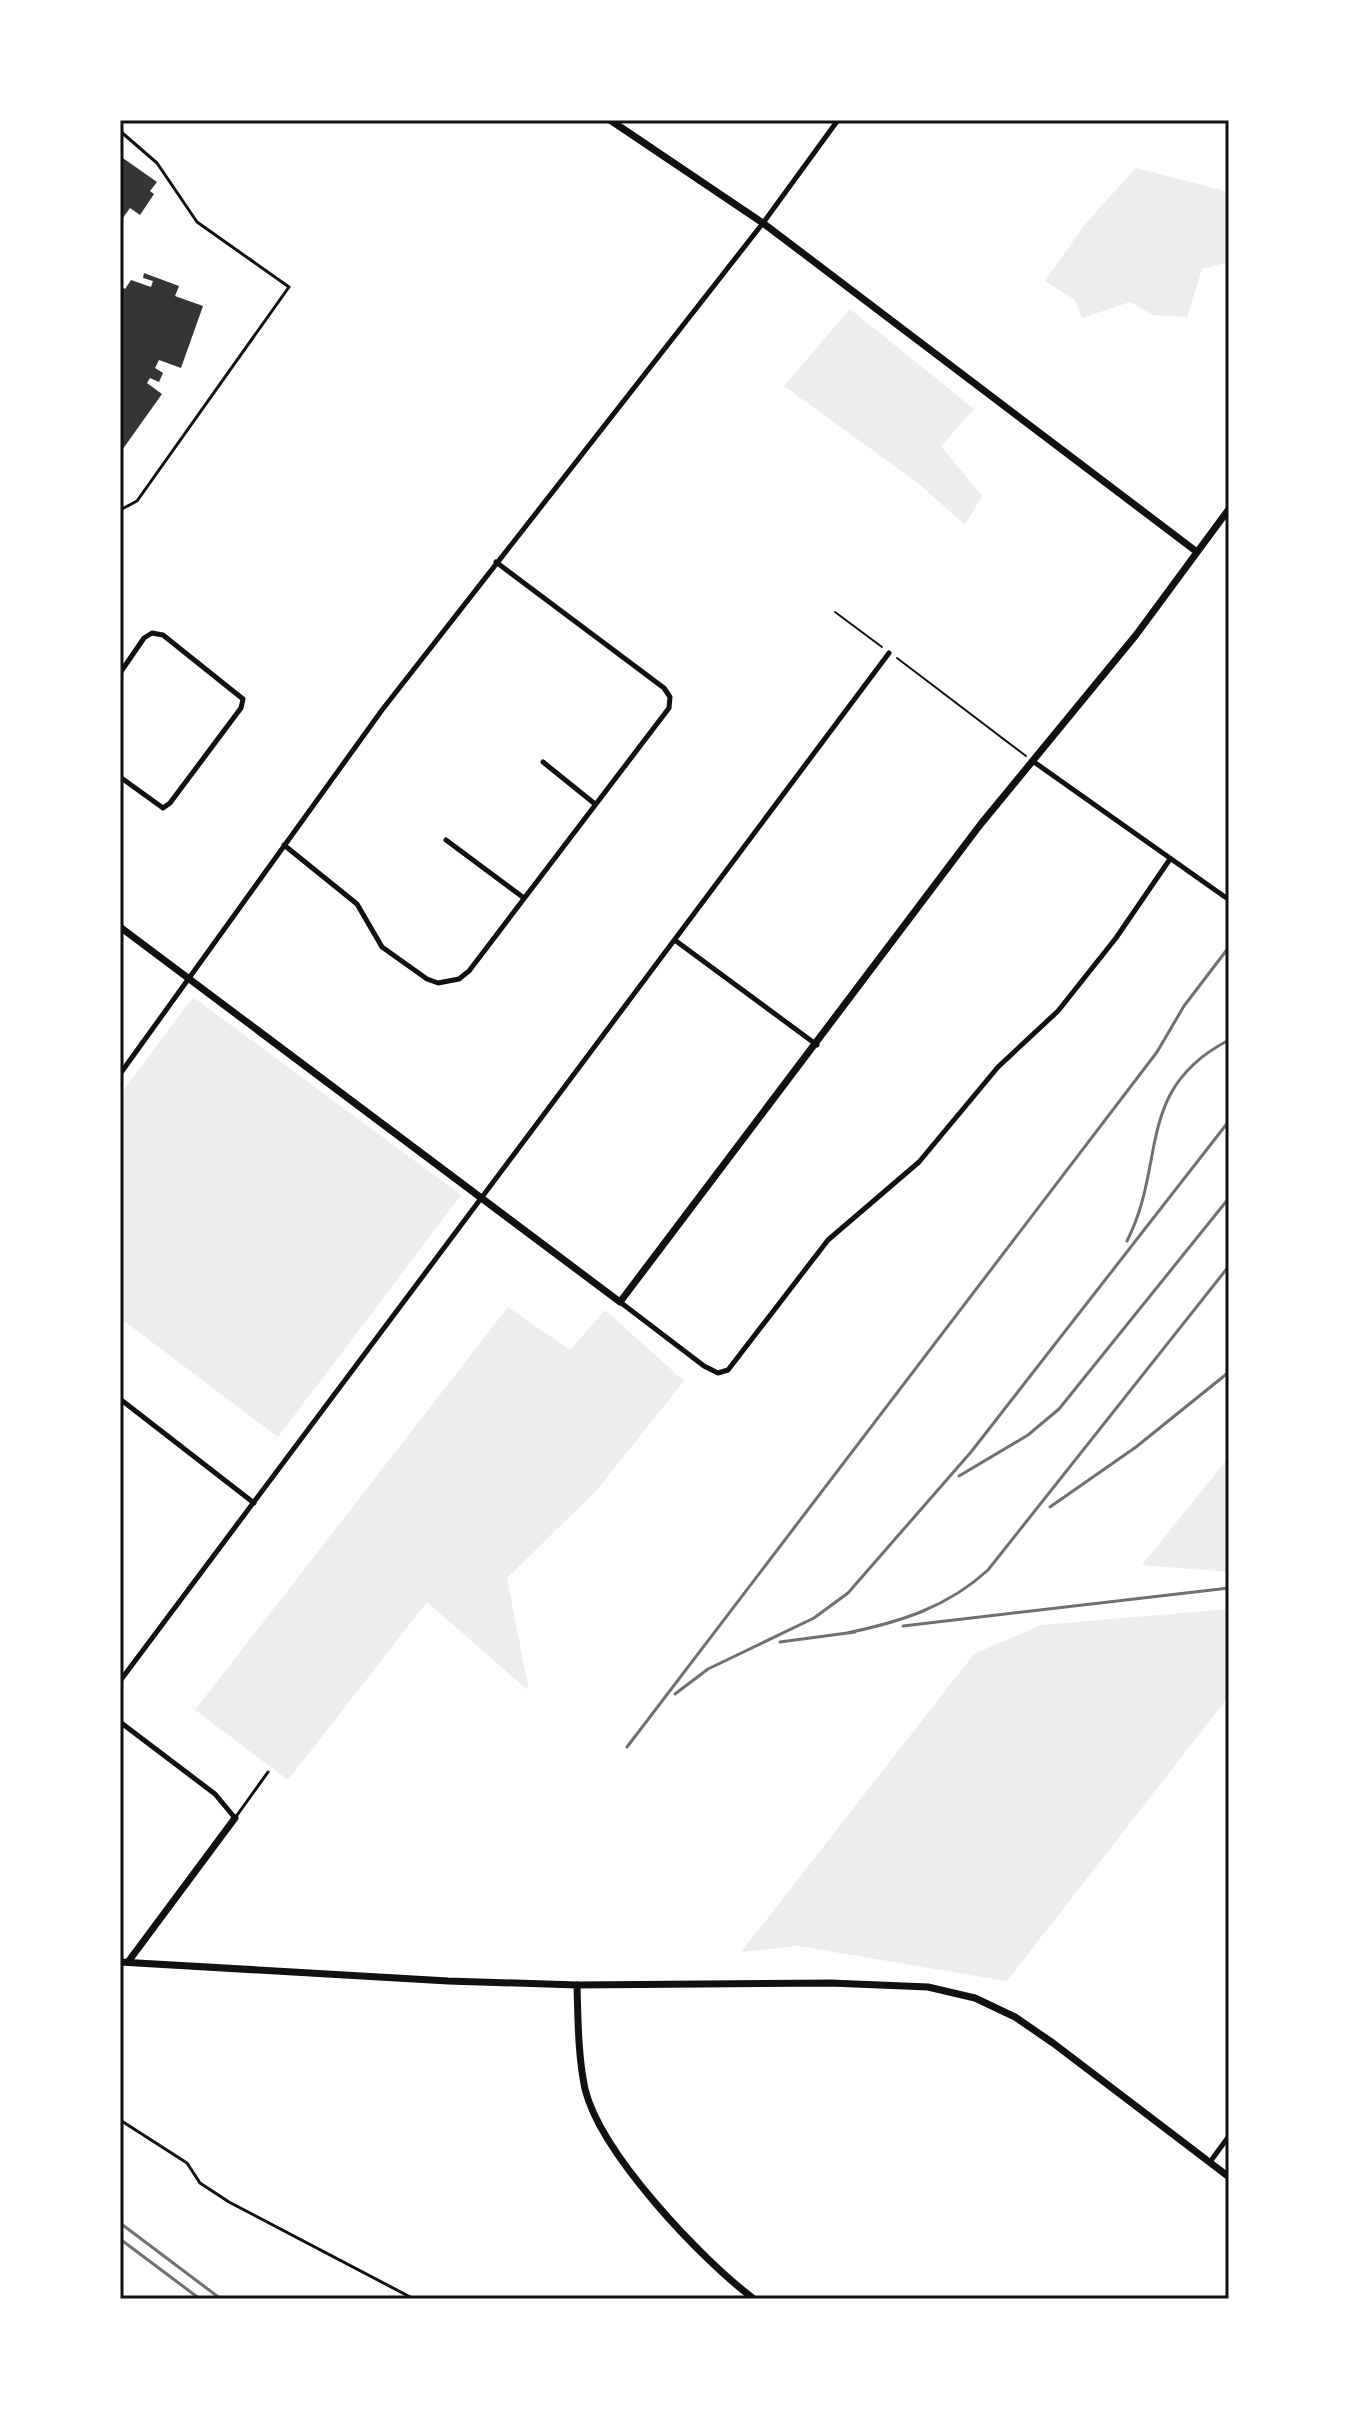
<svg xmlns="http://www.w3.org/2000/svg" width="1349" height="2419" font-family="'Archivo Narrow',sans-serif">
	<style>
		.green { fill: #eee }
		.building { fill: #353535 }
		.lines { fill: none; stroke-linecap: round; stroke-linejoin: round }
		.path { stroke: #111; stroke-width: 2 }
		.service { stroke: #111; stroke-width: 3 }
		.minor { stroke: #111; stroke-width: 5 }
		.tertiary { stroke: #111; stroke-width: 7 }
		.secondary { stroke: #111; stroke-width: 7 }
		.rail { stroke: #707070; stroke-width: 3 }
		.neatline { fill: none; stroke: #111; stroke-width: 3 }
	</style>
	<rect width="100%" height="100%" fill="#fff"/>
	<path class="green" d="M1136,168L1229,192V262L1202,269L1187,317L1153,315L1130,302L1082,318L1075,300L1045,281L1086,223Z
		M850,309L974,409L941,446L982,496L965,525L919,484L784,386Z
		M193,997L461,1195L278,1437L120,1318V1095Z
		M508,1307L570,1350L605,1310L684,1381L595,1492L507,1578L529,1691L427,1602L288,1780L195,1710Z
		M1229,1457V1572L1142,1565Z
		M1229,1609V1696L1007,1981L798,1946L741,1952L974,1654L1041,1625Z"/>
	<path class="building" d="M120,156L157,182L150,191L154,194L140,215L130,208L120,222Z
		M144,273L179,286L175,296L203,306L181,368L159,360L155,368L163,373L159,382L150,378L147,383L162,394L120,453V286L125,289L131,280L151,287L153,281L143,278Z"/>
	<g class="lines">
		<path class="path" d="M835,612L882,647
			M897,658L1026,756"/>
		<path class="service" d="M120,131L157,163L197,222L289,287L137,501L120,510
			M235,1818L268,1772
			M120,2120L187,2163L200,2183L229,2202L414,2299"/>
		<path class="minor" d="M120,673L144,638L152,633L163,635L243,699L241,708L170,803L163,808L120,777
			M543,762L595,804
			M1034,762L1225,897
			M446,840L524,898
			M284,845L357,904L382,947L427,979L438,983L459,979L469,971L669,708L670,697L664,688L496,562
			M676,941L817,1045
			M120,1074L382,710L763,223L838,120
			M620,1302L704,1366L718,1373L728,1370L828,1240L919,1162L998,1067L1058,1011L1116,938L1170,859
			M120,1399L254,1503
			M120,1681L889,653
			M120,1722L215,1794L235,1818
			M1210,2162L1229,2136"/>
		<path class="tertiary" d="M610,120L763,223L1197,552
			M120,927L620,1302L980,825L1136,635L1229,509
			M128,1962L235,1818
			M577,1985L830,1983L928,1987L975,1998L1015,2017L1053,2043L1229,2177"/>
		<path class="secondary" d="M120,1962L448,1981L577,1985C578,2019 578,2056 585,2089C601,2154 701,2259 754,2299"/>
		<path class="rail" d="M1127,1241C1167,1163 1134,1089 1229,1040
			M959,1476L1028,1435L1059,1409L1229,1198
			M1050,1507L1136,1447L1229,1372
			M903,1626L1229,1588
			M847,1633C900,1622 948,1607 988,1570L1229,1266
			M780,1642L855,1632
			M675,1694L708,1669L814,1618L848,1593L971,1452L1229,1121
			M627,1747L1157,1052L1184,1006L1229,947
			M120,2223L221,2299
			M120,2239L200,2299"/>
	</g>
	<rect width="1349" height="2419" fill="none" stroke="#ffffff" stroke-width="244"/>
	<rect x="122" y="122" width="1105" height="2175" class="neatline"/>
</svg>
